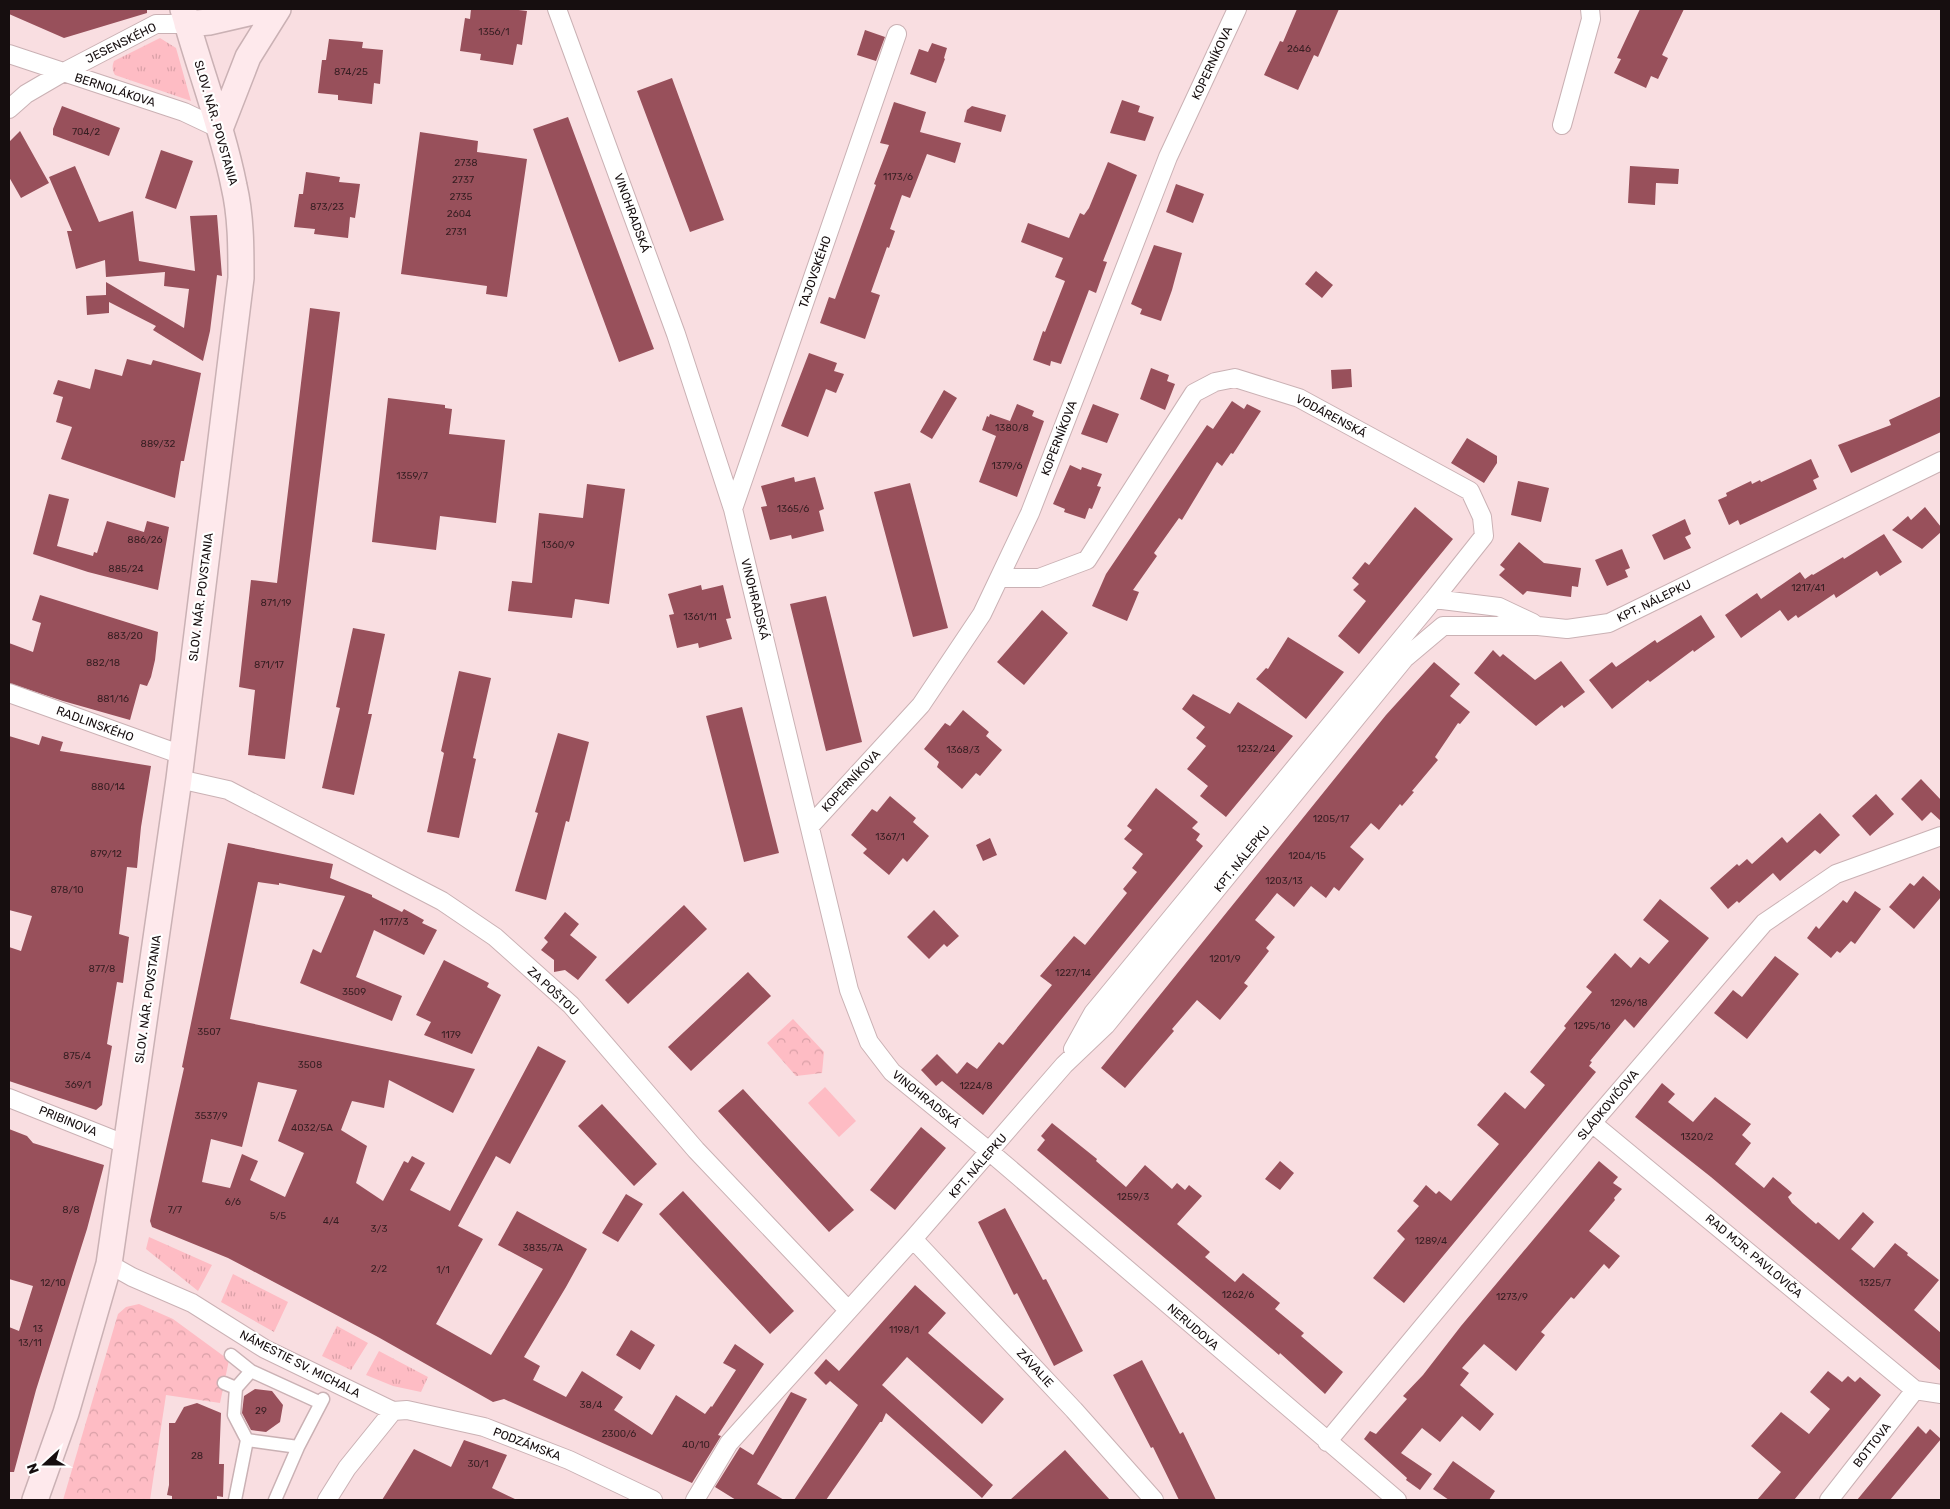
<svg xmlns="http://www.w3.org/2000/svg" width="1950" height="1509" font-family="Rubik,sans-serif">
	<style>
		.grass { fill: url(#grass-tufts) }
		.park { fill: url(#park-crowns) }
		.garden { fill: #febcc4 }
		.building { fill: #98505b; fill-rule: evenodd }
		.lines { fill: none; stroke-linecap: round; stroke-linejoin: round }
		.pedestrian-casing { stroke: #cab1b4; stroke-width: 15 }
		.minor-casing { stroke: #cab1b4; stroke-width: 20 }
		.secondary-casing { stroke: #cab1b4; stroke-width: 28 }
		.pedestrian { stroke: #fff; stroke-width: 12 }
		.minor { stroke: #fff; stroke-width: 18 }
		.secondary { stroke: #fee9ec; stroke-width: 25 }
		.labels { text-anchor: middle; stroke-width: 4.5; stroke-linejoin: round; paint-order: stroke }
		.number-label { font-size: 10px; fill: #361e22 }
		.street-label { font-size: 12px; fill: #160e0f; stroke: #fff }
	</style>
	<defs>
		<pattern id="grass-tufts" width="24" height="20" patternUnits="userSpaceOnUse" patternTransform="scale(1.25)"><rect width="24" height="20" fill="#febcc4"/><path d="M3 7l-1-3M5 7V3M7 7l1-3M15 17l-1-3M17 17v-4M19 17l1-3" fill="none" stroke="#d9a0a7"/></pattern>
		<pattern id="park-crowns" width="20" height="18" patternUnits="userSpaceOnUse" patternTransform="scale(1.25)"><rect width="20" height="18" fill="#febcc4"/><path d="M2 6a3 3 0 1 1 6 0M12 15a3 3 0 1 1 6 0" fill="none" stroke="#d9a0a7"/></pattern>
	</defs>
	<rect width="100%" height="100%" fill="#f9dee1"/>
	<path class="grass" d="M160,38L176,48L191,101L115,75C112,70 112,66 114,61Z
		M149,1237L212,1265L198,1291L146,1249Z
		M233,1274L288,1302L274,1332L221,1302Z
		M337,1326L368,1343L351,1370L322,1356Z
		M379,1351L428,1377L421,1392L393,1386L366,1375Z"/>
	<path class="park" d="M793,1019L824,1052L822,1073L796,1076L767,1043Z
		M139,1304L173,1319L229,1360L220,1403L166,1395L150,1500H63L118,1314L126,1307Z"/>
	<path class="garden" d="M825,1087L856,1121L839,1137L808,1103Z"/>
	<path class="building" d="M9,9H147V13L64,38L9,14Z
		M471,9H510L527,11L522,45L517,44L513,65L480,60L481,54L460,51L465,18L470,19Z
		M1297,9H1339L1318,57L1314,55L1298,90L1264,75L1280,41L1283,42Z
		M1640,9H1684L1662,55L1668,58L1658,79L1651,76L1646,88L1614,73L1621,59L1617,58Z
		M865,30L885,37L876,61L857,55Z
		M329,39L363,42L362,48L383,50L380,84L374,83L372,104L338,100V95L318,93L322,60H326Z
		M932,43L947,48L944,58L945,59L936,83L910,74L919,49L928,52Z
		M672,78L724,220L690,232L637,91Z
		M1122,100L1140,106L1138,112L1154,117L1145,141L1110,133Z
		M894,102L926,112L920,132L961,143L955,163L927,154L910,198L902,195L890,229L895,231L889,248L887,247L871,292L880,295L865,339L820,323L829,297L835,299L876,185L874,184L889,145L880,143Z
		M62,106L120,128L109,156L53,135V129Z
		M972,106L1006,115L1001,132L964,122L967,110Z
		M568,117L654,349L619,362L533,129Z
		M20,131L49,183L21,198L9,177V142Z
		M420,132L478,141L477,152L527,159L507,297L486,294L487,286L401,274Z
		M161,150L193,161L176,209L145,198Z
		M1108,162L1137,175L1103,261L1107,262L1096,293L1089,290L1061,364L1051,361L1050,366L1033,360L1043,331L1045,332L1065,281L1055,277L1063,258L1021,242L1028,223L1069,238L1080,213L1084,215L1089,208Z
		M75,166L99,222L133,211L139,261L195,271L190,216L217,215L222,276L217,275L210,331L203,361L153,330L156,326L109,302V313L87,315L86,296L106,295V282L184,328L189,289L164,286L165,272L106,277L105,260L76,269L67,231H72L49,177Z
		M1630,166L1679,169L1678,184L1656,183L1655,205L1628,203Z
		M306,172L340,177L339,182L360,184L355,218L350,217L348,238L314,234L315,229L294,227L299,194H303Z
		M1176,184L1204,194L1193,223L1166,212Z
		M1154,245L1182,253L1172,290L1161,321L1140,314L1142,309L1131,304Z
		M1316,271L1333,285L1322,298L1305,284Z
		M310,308L340,312L285,759L248,755L255,690L239,687L251,580L277,583Z
		M809,353L837,363L834,371L844,374L836,393L826,389L808,437L781,426Z
		M127,359L151,365L153,360L201,373L184,461H181L175,498L61,459L72,427L56,422L63,397L53,394L58,380L90,389L95,369L122,376Z
		M1151,368L1169,375L1167,381L1175,384L1165,410L1140,399Z
		M1351,369L1352,387L1332,389L1331,370Z
		M944,390L957,398L932,439L920,432Z
		M1941,396V432L1851,473L1838,445L1891,425L1889,420Z
		M388,398L445,405V408L452,409L449,434L505,440L496,523L440,516L436,550L372,542Z
		M1232,401L1244,409L1247,404L1261,411L1233,454L1231,453L1222,466L1217,462L1182,520L1179,518L1154,553L1157,556L1133,590L1139,592L1127,621L1092,606L1106,574L1207,425L1213,429Z
		M1017,404L1034,411L1032,416L1044,421L1017,497L979,482L996,436L982,430L987,416L989,417L990,414L1010,421Z
		M1093,404L1119,414L1107,443L1081,434Z
		M1467,438L1497,456V463L1484,483L1451,463Z
		M1811,459L1819,477L1813,480L1817,489L1740,525L1738,520L1729,525L1718,500L1727,496L1726,493L1751,481L1752,484L1760,480L1761,482Z
		M1070,465L1081,470L1082,467L1102,474L1097,486L1101,487L1092,509L1089,508L1085,519L1064,512L1065,509L1053,504Z
		M794,477L795,482L815,477L824,509L819,511L824,531L792,539L791,535L770,540L761,507L767,506L761,486Z
		M1518,481L1549,488L1541,522L1511,515Z
		M910,483L948,628L913,637L874,492Z
		M587,484L625,489L609,604L575,599L572,618L508,611L512,581L532,583L539,513L583,518Z
		M49,494L69,499L57,546L93,556L94,552L97,553L107,521L144,532L147,521L169,527L158,590L88,572L33,554Z
		M1415,507L1453,539L1359,654L1338,636L1366,601L1353,590L1359,584L1352,578L1365,562L1369,565Z
		M1925,507L1941,527V532L1922,549L1892,530L1908,516L1911,520Z
		M1685,519L1691,534L1685,537L1691,548L1664,560L1652,535Z
		M1884,534L1902,562L1880,576L1877,571L1836,598L1834,594L1798,618L1796,615L1788,621L1780,610L1741,638L1725,615L1757,593L1761,599L1800,572L1805,579L1812,574L1813,575L1843,557L1844,559Z
		M1519,542L1544,563L1581,568L1578,587L1572,586L1571,597L1527,591L1523,595L1499,575L1505,569L1500,565Z
		M1622,549L1630,568L1625,570L1628,577L1607,586L1595,560Z
		M701,585L702,590L723,585L731,618L726,619L732,639L699,648L698,643L677,648L669,615L674,614L668,594Z
		M40,595L158,632L155,660L151,677L147,686L140,684L130,720L63,701L9,683V643L33,652L41,623L32,620Z
		M826,596L862,742L826,751L790,604Z
		M1042,610L1068,633L1024,685L997,662Z
		M1701,615L1715,637L1694,652L1693,650L1650,682L1648,680L1612,709L1589,680L1612,662L1616,667L1655,640L1657,643Z
		M353,628L385,634L368,714H372L354,795L322,788L340,708L336,707Z
		M1288,637L1344,672L1306,719L1256,679L1266,668L1268,669Z
		M1493,650L1500,657L1503,654L1535,680L1561,661L1585,692L1564,708L1562,705L1536,726L1474,673Z
		M1434,662L1460,684L1450,696L1470,712L1460,724L1458,723L1435,757L1438,760L1412,791L1414,792L1402,806L1400,804L1379,830L1371,823L1350,847L1364,859L1339,891L1334,887L1326,898L1311,886L1294,907L1277,893L1255,920L1275,937L1266,948L1269,951L1244,983L1248,986L1220,1020L1197,1000L1172,1029L1174,1031L1125,1088L1101,1068L1386,715Z
		M459,671L491,678L473,758L476,759L459,838L427,832L444,753L441,751Z
		M1193,694L1230,714L1238,702L1293,736L1226,817L1200,796L1208,786L1187,769L1206,746L1196,738L1205,727L1182,709Z
		M742,707L779,853L744,862L706,716Z
		M963,710L989,732L986,736L1002,750L980,776L976,773L962,789L937,767L939,762L924,749L945,723L950,726Z
		M558,733L589,742L569,822L566,821L546,900L515,891L538,813L535,812Z
		M9,736L39,745L42,736L63,742L60,751L151,766L141,827L137,868L127,867L119,934L129,937L123,983L117,982L107,1044L112,1046L102,1105L96,1110L9,1081V947L21,951L32,916L9,910Z
		M1921,779L1941,800V821L1931,812L1922,821L1901,799Z
		M1156,788L1198,822L1192,828L1200,834L1196,840L1203,846L983,1115L942,1081L936,1086L921,1070L937,1054L957,1074L967,1062L977,1069L999,1042L1003,1045L1052,985L1040,976L1074,936L1085,945L1127,893L1123,889L1137,872L1132,868L1143,854L1124,839L1132,830L1127,826Z
		M1876,794L1894,814L1870,836L1852,816Z
		M890,796L916,818L913,822L929,836L907,862L903,858L889,875L863,853L867,849L851,835L872,809L877,812Z
		M1820,813L1840,835L1820,854L1815,850L1780,881L1773,873L1739,903L1737,901L1728,909L1710,888L1737,864L1739,866L1747,859L1752,864L1782,837L1787,843Z
		M990,838L997,855L983,861L976,845Z
		M228,843L333,864L330,878L372,895V897L402,912L404,909L424,920L422,923L437,930L424,955L374,930L356,977L402,996L392,1021L300,983L313,949L321,953L345,896L279,883V885L258,882L230,1019L475,1069L453,1113L389,1080L384,1108L352,1101L341,1130L367,1146L356,1183L383,1201L404,1161L408,1163L412,1156L425,1163L410,1190L450,1211L538,1046L566,1061L510,1164L496,1156L458,1226L483,1239L436,1324L491,1355L543,1269L498,1245L517,1211L587,1249L566,1287L524,1357L540,1366L533,1380L566,1397L582,1371L623,1397L614,1410L652,1435L676,1395L705,1414L711,1406L712,1407L736,1370L723,1363L735,1344L764,1364L718,1435L721,1436L692,1483L504,1399L493,1402L378,1337L272,1281L228,1258L152,1227L150,1221L184,1068L182,1067ZM258,1082L297,1090L278,1141L304,1153L285,1197L250,1180L258,1161L242,1154L230,1188L202,1182L211,1139L242,1147Z
		M1923,876L1941,892V897L1914,929L1889,907L1910,883L1914,886Z
		M1855,891L1881,909L1855,944L1851,941L1840,953L1837,951L1831,958L1807,938L1816,926L1819,929L1843,900L1847,903Z
		M1660,899L1709,938L1634,1028L1625,1019L1590,1061L1592,1062L1589,1066L1596,1072L1404,1303L1373,1278L1405,1239L1397,1231L1419,1206L1413,1201L1426,1185L1436,1194L1439,1191L1451,1201L1499,1144L1477,1125L1505,1092L1525,1109L1545,1085L1530,1072L1566,1028L1564,1026L1592,992L1586,987L1615,953L1631,968L1640,957L1649,964L1669,941L1643,920Z
		M684,905L707,929L628,1004L605,980Z
		M934,910L959,936L947,947L944,944L929,959L907,937Z
		M565,912L579,924L570,935L597,957L578,980L565,970L554,972V960L541,950L548,942L544,938Z
		M1775,956L1799,974L1747,1039L1714,1013L1733,990L1742,997Z
		M444,960L489,983L487,987L501,995L472,1054L424,1035L431,1022L416,1015Z
		M748,972L771,996L691,1071L668,1047Z
		M1662,1083L1675,1094L1668,1102L1693,1122L1715,1097L1751,1124L1742,1135L1751,1143L1735,1164L1764,1188L1773,1177L1792,1193L1788,1197L1792,1203L1816,1224L1818,1222L1839,1240L1863,1212L1874,1222L1851,1249L1874,1268L1895,1243L1908,1253L1907,1255L1939,1280L1914,1310L1941,1333V1371L1711,1177L1635,1117Z
		M743,1089L854,1210L829,1232L718,1111Z
		M602,1104L657,1164L634,1186L578,1126Z
		M1052,1123L1097,1159L1096,1161L1126,1187L1145,1165L1172,1189L1177,1183L1185,1190L1189,1185L1202,1196L1177,1224L1210,1252L1205,1257L1235,1282L1243,1273L1280,1303L1275,1309L1304,1333L1301,1336L1343,1372L1325,1394L1280,1353L1279,1355L1244,1325L1037,1150L1045,1140L1041,1136Z
		M921,1127L946,1148L895,1210L870,1190Z
		M9,1129L27,1136L33,1143L104,1165L87,1229L36,1390L14,1472H9V1327L19,1331L33,1286L9,1279Z
		M1280,1161L1294,1173L1280,1190L1265,1179Z
		M1599,1161L1618,1177L1613,1183L1622,1189L1614,1198L1615,1200L1589,1231L1620,1256L1609,1269L1604,1264L1574,1299L1571,1297L1541,1332L1545,1335L1516,1371L1484,1344L1462,1368L1469,1373L1460,1385L1494,1414L1480,1431L1462,1416L1440,1442L1422,1428L1401,1453L1432,1474L1420,1490L1406,1480L1407,1478L1364,1439L1370,1431L1376,1434L1407,1399L1403,1396L1423,1375L1461,1326Z
		M683,1191L794,1311L770,1334L659,1214Z
		M626,1194L643,1204L618,1242L602,1233Z
		M1005,1208L1043,1280L1046,1279L1083,1351L1054,1366L1017,1293L1014,1295L978,1222Z
		M915,1285L946,1313L928,1333L1004,1399L982,1424L907,1357L882,1385L993,1485L982,1498L886,1413L882,1422H880L826,1500H794L858,1405L830,1381L826,1385L814,1373L826,1359L839,1371Z
		M631,1330L655,1345L640,1370L616,1355Z
		M1142,1360L1180,1434L1183,1432L1216,1500H1179L1153,1447L1151,1448L1113,1375Z
		M1828,1371L1842,1382L1848,1376L1855,1382L1860,1377L1881,1395L1794,1500H1757L1781,1472L1751,1446L1781,1412L1809,1434L1830,1409L1810,1392Z
		M255,1389L272,1391L283,1405L280,1422L266,1432L251,1430L242,1413L244,1396Z
		M791,1392L807,1399L757,1484L784,1500H736L715,1487L740,1447L753,1455Z
		M197,1403L221,1413L219,1464H224L223,1497L217,1496V1500H172V1496L167,1495L169,1485V1423H175L184,1407Z
		M1918,1426L1926,1434L1930,1429L1941,1439L1890,1500H1857Z
		M464,1440L507,1455L492,1488L517,1500H382L414,1449L451,1467Z
		M1065,1450L1110,1500H1010Z
		M1453,1461L1495,1491L1489,1500H1449L1433,1489Z"/>
	<g class="lines">
		<defs>
			<path id="pedestrian" d="M231,1355L251,1371L321,1403
				M224,1383L236,1388
				M247,1440L298,1447L323,1399
				M235,1500L247,1440L234,1415L236,1388L251,1371
				M275,1500L298,1447"/>
			<path id="minor" d="M557,9L676,334L733,509L849,990L869,1042L892,1072L990,1152L1397,1500
				M9,54L184,112L220,129
				M9,109L26,94L62,73L156,24H187
				M1562,125L1591,19L1590,9
				M733,509L897,34
				M999,578H1039L1087,560L1194,393L1215,382L1235,378L1299,398L1470,491L1482,517L1484,536L1434,599
				M9,693L182,755
				M179,779L228,790L442,901L495,937L571,1005L696,1150L848,1310
				M811,825L921,705L982,614L1030,513L1168,157L1237,9
				M1073,1049L1093,1013L1434,599L1499,607L1533,623
				M9,1098L127,1145
				M1592,1123L1915,1390
				M913,1239L1074,1410L1154,1500
				M109,1264L132,1277L192,1303L265,1349L393,1411
				M1915,1390L1941,1394
				M393,1411L407,1410L484,1427L569,1460L653,1500
				M1327,1442L1592,1123L1764,923L1836,874L1941,836
				M327,1500L347,1468L393,1411
				M695,1500L729,1443L913,1239L1064,1065L1106,1025L1405,658L1443,626H1538L1567,629L1609,623L1941,461
				M1829,1500L1915,1390"/>
			<path id="secondary" d="M187,24L209,22L266,9
				M220,129L248,57L278,9
				M35,1500L66,1413L109,1264L179,779L241,278C241,247 241,216 234,186C222,126 199,68 183,9"/>
		</defs>
		<use href="#pedestrian" class="pedestrian-casing"/>
		<use href="#minor" class="minor-casing"/>
		<use href="#secondary" class="secondary-casing"/>
		<use href="#pedestrian" class="pedestrian"/>
		<use href="#minor" class="minor"/>
		<use href="#secondary" class="secondary"/>
	</g>
	<g class="labels">
		<g class="number-label">
			<text x="494" y="35">1356/1</text>
			<text x="1299" y="52">2646</text>
			<text x="351" y="75">874/25</text>
			<text x="86" y="135">704/2</text>
			<text x="466" y="166">2738</text>
			<text x="898" y="180">1173/6</text>
			<text x="463" y="183">2737</text>
			<text x="461" y="200">2735</text>
			<text x="327" y="210">873/23</text>
			<text x="459" y="217">2604</text>
			<text x="456" y="235">2731</text>
			<text x="1012" y="431">1380/8</text>
			<text x="158" y="447">889/32</text>
			<text x="1007" y="469">1379/6</text>
			<text x="412" y="479">1359/7</text>
			<text x="793" y="512">1365/6</text>
			<text x="145" y="543">886/26</text>
			<text x="558" y="548">1360/9</text>
			<text x="126" y="572">885/24</text>
			<text x="1808" y="591">1217/41</text>
			<text x="276" y="606">871/19</text>
			<text x="700" y="620">1361/11</text>
			<text x="125" y="639">883/20</text>
			<text x="103" y="666">882/18</text>
			<text x="269" y="668">871/17</text>
			<text x="113" y="702">881/16</text>
			<text x="1256" y="752">1232/24</text>
			<text x="963" y="753">1368/3</text>
			<text x="108" y="790">880/14</text>
			<text x="1331" y="822">1205/17</text>
			<text x="890" y="840">1367/1</text>
			<text x="106" y="857">879/12</text>
			<text x="1307" y="859">1204/15</text>
			<text x="1284" y="884">1203/13</text>
			<text x="67" y="893">878/10</text>
			<text x="394" y="925">1177/3</text>
			<text x="1225" y="962">1201/9</text>
			<text x="102" y="972">877/8</text>
			<text x="1073" y="976">1227/14</text>
			<text x="354" y="995">3509</text>
			<text x="1629" y="1006">1296/18</text>
			<text x="1592" y="1029">1295/16</text>
			<text x="209" y="1035">3507</text>
			<text x="451" y="1038">1179</text>
			<text x="77" y="1059">875/4</text>
			<text x="310" y="1068">3508</text>
			<text x="78" y="1088">369/1</text>
			<text x="976" y="1089">1224/8</text>
			<text x="211" y="1119">3537/9</text>
			<text x="312" y="1131">4032/5A</text>
			<text x="1697" y="1140">1320/2</text>
			<text x="1133" y="1200">1259/3</text>
			<text x="233" y="1205">6/6</text>
			<text x="71" y="1213">8/8</text>
			<text x="175" y="1213">7/7</text>
			<text x="278" y="1219">5/5</text>
			<text x="331" y="1224">4/4</text>
			<text x="379" y="1232">3/3</text>
			<text x="1431" y="1244">1289/4</text>
			<text x="543" y="1251">3835/7A</text>
			<text x="379" y="1272">2/2</text>
			<text x="443" y="1273">1/1</text>
			<text x="53" y="1286">12/10</text>
			<text x="1875" y="1286">1325/7</text>
			<text x="1238" y="1298">1262/6</text>
			<text x="1512" y="1300">1273/9</text>
			<text x="38" y="1332">13</text>
			<text x="904" y="1333">1198/1</text>
			<text x="30" y="1346">13/11</text>
			<text x="591" y="1408">38/4</text>
			<text x="261" y="1414">29</text>
			<text x="619" y="1437">2300/6</text>
			<text x="696" y="1448">40/10</text>
			<text x="197" y="1459">28</text>
			<text x="478" y="1467">30/1</text>
		</g>
		<g class="street-label">
			<text transform="translate(121 43) rotate(-26)" y="4">JESENSKÉHO</text>
			<text transform="translate(1212 63) rotate(-65)" y="4">KOPERNÍKOVA</text>
			<text transform="translate(115 90) rotate(18)" y="4">BERNOLÁKOVA</text>
			<text transform="translate(216 123) rotate(74)" y="4">SLOV. NÁR. POVSTANIA</text>
			<text transform="translate(632 213) rotate(70)" y="4">VINOHRADSKÁ</text>
			<text transform="translate(815 272) rotate(-71)" y="4">TAJOVSKÉHO</text>
			<text transform="translate(1331 416) rotate(28)" y="4">VODÁRENSKÁ</text>
			<text transform="translate(1059 438) rotate(-69)" y="4">KOPERNÍKOVA</text>
			<text transform="translate(201 597) rotate(-83)" y="4">SLOV. NÁR. POVSTANIA</text>
			<text transform="translate(755 599) rotate(76)" y="4">VINOHRADSKÁ</text>
			<text transform="translate(1654 601) rotate(-26)" y="4">KPT. NÁLEPKU</text>
			<text transform="translate(95 724) rotate(20)" y="4">RADLINSKÉHO</text>
			<text transform="translate(851 781) rotate(-47)" y="4">KOPERNÍKOVA</text>
			<text transform="translate(1242 859) rotate(-51)" y="4">KPT. NÁLEPKU</text>
			<text transform="translate(553 991) rotate(43)" y="4">ZA POŠTOU</text>
			<text transform="translate(148 999) rotate(-82)" y="4">SLOV. NÁR. POVSTANIA</text>
			<text transform="translate(926 1099) rotate(39)" y="4">VINOHRADSKÁ</text>
			<text transform="translate(1608 1105) rotate(-50)" y="4">SLÁDKOVIČOVA</text>
			<text transform="translate(68 1121) rotate(22)" y="4">PRIBINOVA</text>
			<text transform="translate(978 1166) rotate(-49)" y="4">KPT. NÁLEPKU</text>
			<text transform="translate(1754 1256) rotate(40)" y="4">RAD MJR. PAVLOVIČA</text>
			<text transform="translate(1193 1327) rotate(41)" y="4">NERUDOVA</text>
			<text transform="translate(300 1364) rotate(27)" y="4">NÁMESTIE SV. MICHALA</text>
			<text transform="translate(1035 1368) rotate(47)" y="4">ZÁVALIE</text>
			<text transform="translate(527 1444) rotate(21)" y="4">PODZÁMSKA</text>
			<text transform="translate(1872 1445) rotate(-52)" y="4">BOTTOVA</text>
		</g>
	</g>
	<rect width="1950" height="1509" fill="none" stroke="#160e0f" stroke-width="20"/>
	<g transform="translate(45 1464) rotate(249)" stroke="#ffffff" stroke-width="4" paint-order="stroke">
	<path d="M0-4L9 19L0 12L-9 19Z" fill="#160e0f"/>
	<text y="-8" font-size="14" font-weight="bold" text-anchor="middle" fill="#160e0f">N</text>
	</g>
</svg>
